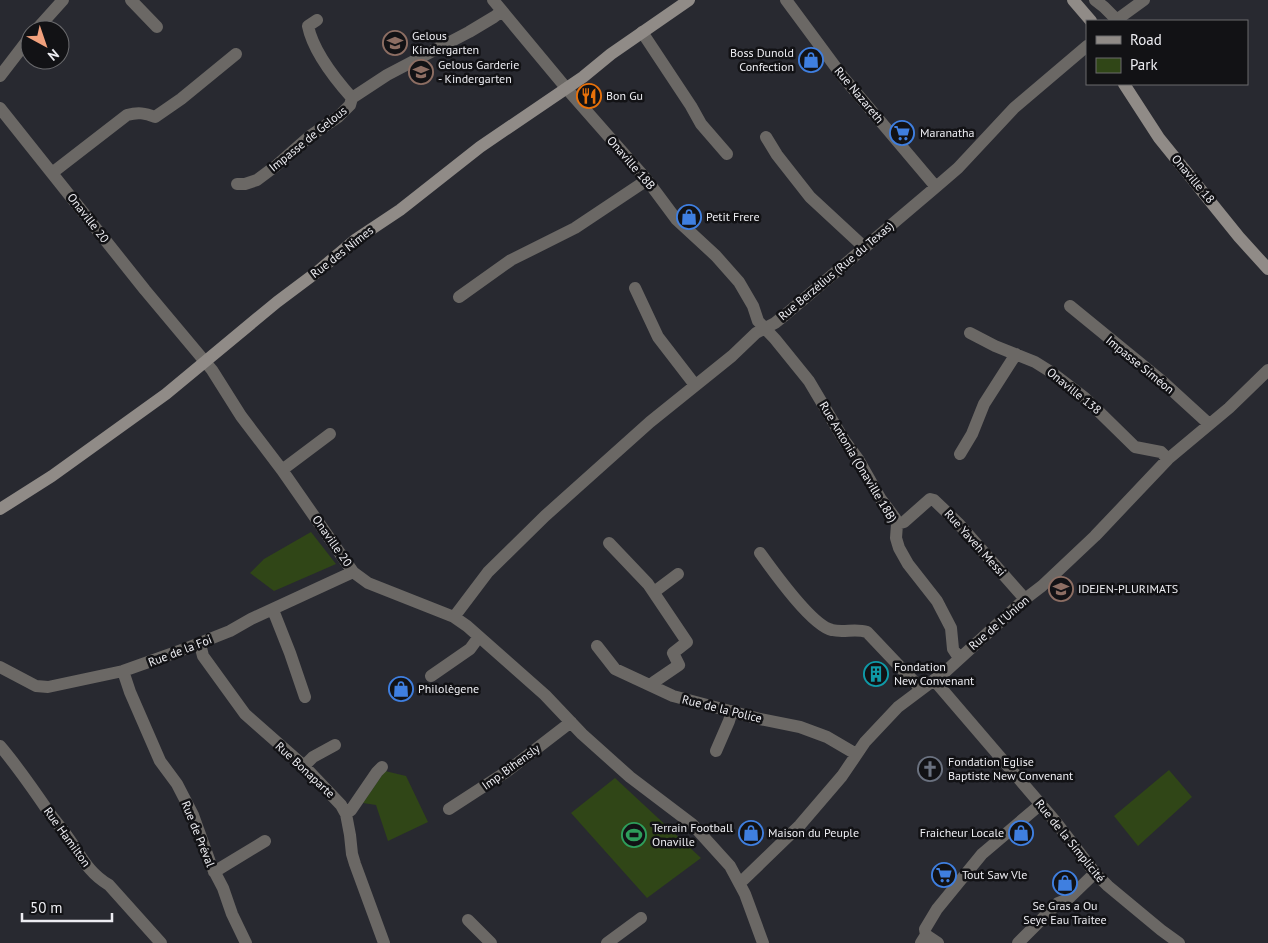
<svg xmlns="http://www.w3.org/2000/svg" width="1268" height="943" font-family="'PT Sans',sans-serif">
	<style>
		.green { fill: #304617 }
		.lines { fill: none; stroke-linecap: round; stroke-linejoin: round }
		.street { stroke: #6b6865; stroke-width: 12 }
		.secondary { stroke: #908b87; stroke-width: 12 }
		.labels { text-anchor: middle; stroke-width: 5; stroke-linejoin: round; paint-order: stroke }
		.poi-label { font-size: 12px; fill: #ededf2; stroke: #121215; text-anchor: start }
		.street-label { font-size: 12px; fill: #ededf2; stroke: #121215 }
	</style>
	<rect width="100%" height="100%" fill="#282930"/>
	<path class="green" d="M311,532L336,564L274,591L250,573L264,559Z
		M1169,770L1192,797L1138,846L1114,816Z
		M385,771L406,776L428,822L388,841L376,805L363,803Z
		M615,778L701,858L647,898L571,813Z"/>
	<g class="lines">
		<path class="street" d="M131,0L157,27
			M493,0L567,89L647,180L676,219L716,256L739,282L753,306L758,321L775,339L809,381L844,440L858,459L880,498L895,518L897,524L896,538L899,548L908,564L937,601L951,628L953,649L959,658
			M786,0L843,77L936,187
			M1095,0L1104,7L1117,20
			M317,20L308,26C313,51 336,80 352,98
			M1115,21L1144,0
			M36,30L63,0
			M642,32L691,106L701,124L727,154
			M0,76L30,37
			M0,108L145,290L212,370L241,416L282,470L353,572L368,583L454,617L467,626L545,695L582,734L630,777L692,824L730,866L745,894L763,943
			M766,137L777,155L810,197L864,247
			M52,173L127,115C138,112 145,113 155,117L181,99L236,54
			M237,184H245L257,180L277,165L310,136L338,117L350,105L352,98L387,75L469,32L494,17L502,11
			M635,288L658,337L695,385
			M459,297L511,260L575,228L647,180
			M1070,306L1163,382L1209,424
			M970,333L995,346L1035,362L1051,372L1085,398L1135,447L1161,452L1168,459
			M960,454L972,434L984,404L1016,354
			M282,470L330,434
			M897,524L904,522L930,499L934,500L958,523L1025,599
			M609,543L648,584L687,642L673,653L679,665L654,682L652,686
			M760,553C773,571 812,626 832,630C844,633 855,628 867,632L921,689
			M654,592L678,574
			M273,610L290,653L305,697
			M454,617L488,572L545,516L650,422L732,356L756,333L775,323L785,315L936,187L958,168L1014,108L1087,46
			M200,644L203,656L245,714L304,766L341,805L346,814L350,835L352,854L355,864L384,943
			M597,646L615,669L673,696L760,719L800,727L827,737L856,754
			M0,667L36,686L48,687L123,671L182,650L230,631L251,619L353,572
			M123,671L130,692L160,761L177,784L193,815L211,865L223,888L232,914L246,943
			M431,676L470,649L478,638
			M934,680L1055,821L1095,873L1108,886L1161,930L1179,943
			M0,746C18,767 33,789 48,811C54,820 61,827 67,836C81,855 87,872 109,885L161,943
			M716,751L729,721L732,711
			M304,766L313,757L335,745
			M449,809L506,772L571,722
			M346,814L351,810L377,772L382,767
			M214,872L265,841
			M740,883L800,825L842,776L865,742L898,707L946,671L1025,599L1042,586L1095,536L1168,459L1229,408L1268,370
			M468,920L491,943
			M926,935L938,943
			M607,943L641,918
			M921,943L926,935L925,929L937,909L982,854L1041,804
			M1018,943L1058,903L1068,899L1095,873"/>
		<path class="secondary" d="M1073,0L1091,21
			M1124,84L1159,138L1239,237L1268,269
			M0,509L52,476L166,394L277,302L317,272L355,240L400,210L480,147L583,77L611,54L689,0"/>
	</g>
	<defs>
		<symbol id="school-ring" viewBox="-11 -11 22 22"><circle r="9.5" fill="#121215" stroke="#8d6e63" stroke-width="1.5"/><path d="M0-5L7-2L0 1L-7-2ZM-4 1L0 2.5L4 1V4Q0 6-4 4Z" fill="#8d6e63"/></symbol>
		<symbol id="shop-ring" viewBox="-11 -11 22 22"><circle r="9.5" fill="#121215" stroke="#3f7fe0" stroke-width="1.5"/><path d="M-5-2.5h2.3a2.7 3.5 0 0 1 5.4 0H5L5.5 6h-11ZM-1.5-2.5h3a1.5 2.3 0 0 0-3 0Z" fill="#3f7fe0"/></symbol>
		<symbol id="restaurant-ring" viewBox="-11 -11 22 22"><circle r="9.5" fill="#121215" stroke="#e8710a" stroke-width="1.5"/><path d="M-5-6h1v4h1v-4h1v4h1v-4h1v5L-1.5 .5V6h-2V.5L-5-1ZM5-6V6H3V1.5H1.5Q1.5-4 5-6Z" fill="#e8710a"/></symbol>
		<symbol id="supermarket-ring" viewBox="-11 -11 22 22"><circle r="9.5" fill="#121215" stroke="#3f7fe0" stroke-width="1.5"/><path d="M-6-5.5h2.5l.6 2H6L4.5 2H-2.5L-4.4-4H-6ZM-1.5 3.2a1.3 1.3 0 1 0 .1 0ZM3 3.2a1.3 1.3 0 1 0 .1 0Z" fill="#3f7fe0"/></symbol>
		<symbol id="university-ring" viewBox="-11 -11 22 22"><circle r="9.5" fill="#121215" stroke="#8d6e63" stroke-width="1.5"/><path d="M0-5L7-2L0 1L-7-2ZM-4 1L0 2.5L4 1V4Q0 6-4 4Z" fill="#8d6e63"/></symbol>
		<symbol id="building-ring" viewBox="-11 -11 22 22"><circle r="9.5" fill="#121215" stroke="#0f9aa8" stroke-width="1.5"/><path d="M-4-6H4V6H1V3H-1V6H-4ZM-2.5-4.3h1.7v1.8h-1.7ZM.8-4.3h1.7v1.8H.8ZM-2.5-1h1.7V.8h-1.7ZM.8-1h1.7V.8H.8Z" fill="#0f9aa8"/></symbol>
		<symbol id="church-ring" viewBox="-11 -11 22 22"><circle r="9.5" fill="#121215" stroke="#6b7280" stroke-width="1.5"/><path d="M-1.2-6h2.4v3.5h3.3v2.4h-3.3V6h-2.4V-.1h-3.3v-2.4h3.3Z" fill="#6b7280"/></symbol>
		<symbol id="stadium-ring" viewBox="-11 -11 22 22"><circle r="9.5" fill="#121215" stroke="#2e9e5b" stroke-width="1.5"/><path d="M0-5a6.5 5 0 1 0 0 10a6.5 5 0 1 0 0-10ZM-3.5-1.8h7v3.6h-7Z" fill="#2e9e5b"/></symbol>
	</defs>
	<g fill-rule="evenodd">
		<use href="#school-ring" x="381" y="29" width="28" height="28"/>
		<use href="#shop-ring" x="797" y="46" width="28" height="28"/>
		<use href="#school-ring" x="407" y="58" width="28" height="28"/>
		<use href="#restaurant-ring" x="575" y="82" width="28" height="28"/>
		<use href="#supermarket-ring" x="888" y="119" width="28" height="28"/>
		<use href="#shop-ring" x="675" y="203" width="28" height="28"/>
		<use href="#university-ring" x="1047" y="575" width="28" height="28"/>
		<use href="#building-ring" x="862" y="660" width="28" height="28"/>
		<use href="#shop-ring" x="387" y="675" width="28" height="28"/>
		<use href="#church-ring" x="916" y="755" width="28" height="28"/>
		<use href="#shop-ring" x="737" y="819" width="28" height="28"/>
		<use href="#shop-ring" x="1007" y="819" width="28" height="28"/>
		<use href="#stadium-ring" x="620" y="821" width="28" height="28"/>
		<use href="#supermarket-ring" x="930" y="861" width="28" height="28"/>
		<use href="#shop-ring" x="1051" y="869" width="28" height="28"/>
	</g>
	<g class="labels">
		<g class="poi-label">
			<text x="412" y="40">Gelous<tspan x="412" dy="14">Kindergarten</tspan></text>
			<text x="794" y="57" text-anchor="end">Boss Dunold<tspan x="794" dy="14">Confection</tspan></text>
			<text x="438" y="69">Gelous Garderie<tspan x="438" dy="14">- Kindergarten</tspan></text>
			<text x="606" y="100">Bon Gu</text>
			<text x="920" y="137">Maranatha</text>
			<text x="706" y="221">Petit Frere</text>
			<text x="1078" y="593">IDEJEN-PLURIMATS</text>
			<text x="894" y="671">Fondation<tspan x="894" dy="14">New Convenant</tspan></text>
			<text x="418" y="693">Philolègene</text>
			<text x="948" y="766">Fondation Eglise<tspan x="948" dy="14">Baptiste New Convenant</tspan></text>
			<text x="652" y="832">Terrain Football<tspan x="652" dy="14">Onaville</tspan></text>
			<text x="768" y="837">Maison du Peuple</text>
			<text x="1004" y="837" text-anchor="end">Fraicheur Locale</text>
			<text x="962" y="879">Tout Saw Vle</text>
			<text x="1065" y="910" text-anchor="middle">Se Gras a Ou<tspan x="1065" dy="14">Seye Eau Traitee</tspan></text>
		</g>
		<g class="street-label">
			<text transform="translate(859 95) rotate(50)" y="4">Rue Nazareth</text>
			<text transform="translate(308 139) rotate(-39)" y="4">Impasse de Gelous</text>
			<text transform="translate(631 163) rotate(49)" y="4">Onaville 18B</text>
			<text transform="translate(1193 179) rotate(50)" y="4">Onaville 18</text>
			<text transform="translate(88 218) rotate(52)" y="4">Onaville 20</text>
			<text transform="translate(342 252) rotate(-38)" y="4">Rue des Nimes</text>
			<text transform="translate(836 271) rotate(-40)" y="4">Rue Berzélius (Rue du Texas)</text>
			<text transform="translate(1140 365) rotate(39)" y="4">Impasse Siméon</text>
			<text transform="translate(1074 391) rotate(39)" y="4">Onaville 138</text>
			<text transform="translate(858 462) rotate(59)" y="4">Rue Antonia (Onaville 18B)</text>
			<text transform="translate(332 541) rotate(55)" y="4">Onaville 20</text>
			<text transform="translate(975 543) rotate(48)" y="4">Rue Yaveh Messi</text>
			<text transform="translate(999 623) rotate(-41)" y="4">Rue de l'Union</text>
			<text transform="translate(180 651) rotate(-21)" y="4">Rue de la Foi</text>
			<text transform="translate(722 709) rotate(14)" y="4">Rue de la Police</text>
			<text transform="translate(511 767) rotate(-36)" y="4">Imp. Bihensly</text>
			<text transform="translate(305 770) rotate(43)" y="4">Rue Bonaparte</text>
			<text transform="translate(198 834) rotate(68)" y="4">Rue de Préval</text>
			<text transform="translate(67 837) rotate(54)" y="4">Rue Hamilton</text>
			<text transform="translate(1070 841) rotate(51)" y="4">Rue de la Simplicité</text>
		</g>
	</g>
	<rect x="1086" y="20" width="162" height="65" fill="#121215" stroke="#6a6a6d"/>
	<rect x="1096" y="36" width="25" height="8" fill="#908b87" stroke="#6a6a6d"/>
	<text x="1130" y="45" font-size="15" fill="#ededf2">Road</text>
	<rect x="1096" y="58" width="25" height="15" fill="#304617" stroke="#6a6a6d"/>
	<text x="1130" y="70" font-size="15" fill="#ededf2">Park</text>
	<g transform="translate(45 45) rotate(140)"><circle r="24" fill="#121215" stroke="#6a6a6d"/>
	<path d="M0-4L9 19L0 12L-9 19Z" fill="#f1a17d"/>
	<text y="-8" font-size="14" font-weight="bold" text-anchor="middle" fill="#ededf2">N</text>
	</g>
	<path d="M22 913v8h90v-8" fill="none" stroke="#ededf2" stroke-width="2.5"/>
	<text x="30" y="913" font-size="15" fill="#ededf2" stroke="#121215" stroke-width="4" paint-order="stroke">50 m</text>
</svg>
